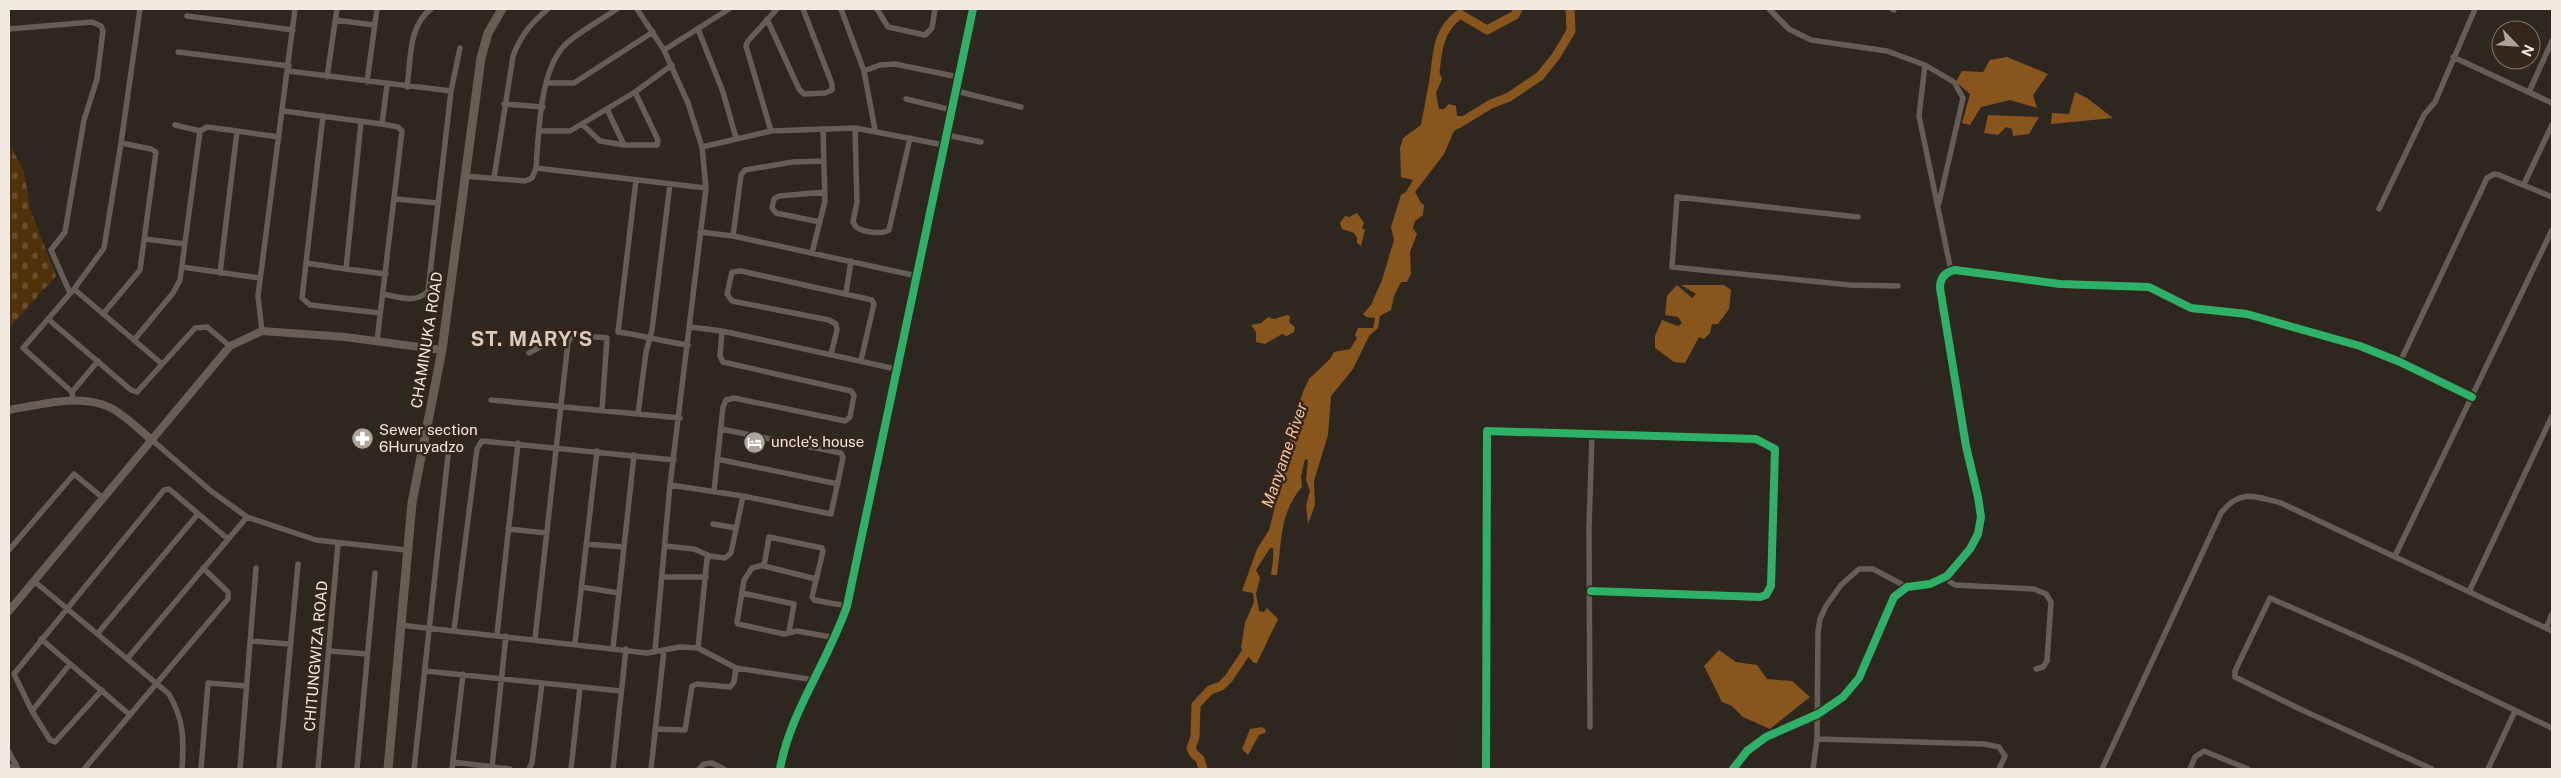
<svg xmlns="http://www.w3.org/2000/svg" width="2561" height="778" font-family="'Public Sans',sans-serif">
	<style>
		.cemetery { fill: url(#cemetery-stones) }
		.water { fill: #88551c }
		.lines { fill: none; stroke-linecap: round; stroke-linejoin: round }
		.river { stroke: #88551c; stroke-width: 9 }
		.street { stroke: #655d56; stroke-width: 5.5 }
		.secondary { stroke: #695e56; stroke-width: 8 }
		.primary { stroke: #675d53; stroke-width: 9 }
		.cycleway-casing { stroke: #34261a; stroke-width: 11 }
		.cycleway { stroke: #2db169; stroke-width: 8 }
		.labels { text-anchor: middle; stroke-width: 5; stroke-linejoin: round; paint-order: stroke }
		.street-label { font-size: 15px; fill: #f2e9e0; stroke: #34261a }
		.poi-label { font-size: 15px; fill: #f2e9e0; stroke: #34261a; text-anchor: start }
		.water-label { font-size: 16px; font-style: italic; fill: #f5c599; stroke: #34261a }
		.district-label { font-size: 20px; font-weight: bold; letter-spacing: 1px; fill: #ddcbba; stroke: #34261a }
	</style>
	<defs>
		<pattern id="cemetery-stones" width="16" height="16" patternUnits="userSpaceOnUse" patternTransform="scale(1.25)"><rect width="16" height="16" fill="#513109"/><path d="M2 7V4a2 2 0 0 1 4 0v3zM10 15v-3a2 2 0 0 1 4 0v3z" fill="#6a4f2d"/></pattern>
	</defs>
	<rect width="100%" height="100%" fill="#2e2720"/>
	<path class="cemetery" d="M9,143L24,172L30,209L56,276L9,328Z"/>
	<path class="water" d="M2007,57L2048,74L2033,95L2037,108L2010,100L1981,107L1970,125L1962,123L1970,94L1956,82L1962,71L1983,72L1990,60Z
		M1431,71L1439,72L1442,79L1436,93L1439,109H1444L1449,104L1456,106L1457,116H1467L1469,122L1454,131L1444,154L1415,192L1421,203L1424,205L1423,215L1415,221L1413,228L1417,234L1410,252L1411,273L1407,282H1401L1394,296L1391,310L1380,316L1378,328L1369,336L1353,369L1331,396L1328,435L1314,481L1315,505L1308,524L1306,506L1310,491L1306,480L1308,460L1305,459L1301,476L1302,487C1279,513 1282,543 1277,575H1271C1272,566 1274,558 1273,548H1270L1256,570L1260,578L1256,594L1259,611L1264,612L1267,608L1278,619L1257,663H1254L1241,648L1245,623L1254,602L1253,593L1242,591L1257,549L1269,530L1274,511L1271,494L1273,482L1289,444L1293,421L1303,392L1309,379L1330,359L1334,352L1350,349L1357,338L1355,335L1358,328H1373L1375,318L1366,317L1363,314L1371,305L1382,280L1394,240L1391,227L1401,195L1406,192L1413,180L1401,177L1400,148L1403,138L1421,125Z
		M2075,92L2087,98L2113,118L2051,124L2052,113L2069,114Z
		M1988,115L2039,117L2029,134L2013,136L2012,129L2006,127L1998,135L1984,133Z
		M1357,213L1364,223L1362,228L1365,230L1361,246L1357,243V238L1354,233L1342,229L1340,223L1345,216L1349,217Z
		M1677,285L1692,298L1696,294L1681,285H1724L1731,290L1729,309L1718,324H1712L1710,333L1704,339L1699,337L1685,363L1674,362L1655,348V336L1662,320L1678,326L1682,323L1678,317L1665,315L1667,296Z
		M1287,315L1290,316L1289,322L1295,327L1294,332L1287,336L1282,334L1265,344L1256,342V332L1251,325L1261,323L1268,317L1274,319Z
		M1719,650L1736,662L1757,665L1767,679L1792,681L1810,697L1770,729L1743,717L1732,706L1722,702L1704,666Z
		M1262,727L1266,730L1265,733L1259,735L1248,755L1242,749L1250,729Z"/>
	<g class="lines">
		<path class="river" d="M1434,83C1437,56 1436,31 1460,14L1487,30L1515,15L1518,9
			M1458,124L1491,104L1509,97L1540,76L1556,56L1571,31L1570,9
			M1203,769L1200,759L1194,754L1191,748L1195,737L1196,705L1210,690L1221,686L1229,678L1251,645"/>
		<path class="street" d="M637,9L664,50L688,103L702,147L706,188L670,485L655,651
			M841,9L864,71L875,130
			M877,9L888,27L925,35L932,28L935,9
			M1769,9L1789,29L1811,40L1887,51L1925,65L1919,116L1951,271
			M1892,9L1894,10
			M187,16L293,30
			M767,19L799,89L804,94L825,93L832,90V84L803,9
			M335,20L374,25
			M9,29L92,22L101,26L103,31L97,79L84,120L65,232L51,250L70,293
			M698,29L723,92L736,138
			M664,50L729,9
			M178,52L289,66
			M2453,57L2552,103
			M1925,65L1954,82L1963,98L1939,203
			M288,71L451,91
			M864,71L880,65L895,64L958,77
			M327,77L337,9
			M367,82L377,9
			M546,83H574L653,32
			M407,87C411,60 408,26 431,9
			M956,91L1021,107
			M2529,92L2552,41
			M906,99L952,110
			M504,104L543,107
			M607,109L624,145H657L658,140L635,92
			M283,111L382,124L398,127L402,131L377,341
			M323,116L302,298L310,305L380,313
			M361,122L346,269L386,274
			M382,124L387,85
			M582,124L600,141L624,145
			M175,125L200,131
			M855,128L857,202L853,222L856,227C863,232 882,235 889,230L910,138
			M539,131H570L635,92L672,65
			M771,131L746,46L748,41L777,9
			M947,135L981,142
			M121,143L140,9
			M702,147L771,131L855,128L944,145
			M536,168L706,188
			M464,176L525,181L532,178L536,168C539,133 539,68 567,43C582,30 601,20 617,9
			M494,178L513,56C521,35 531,23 548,9
			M636,180L618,332C642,335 664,342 688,345
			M2524,184L2552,125
			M396,199L438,203
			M2379,209L2424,115L2435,102L2475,9
			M1858,217L1677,197L1672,267L1850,285L1898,286
			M820,222L776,213L772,208L774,199L779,196L825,192
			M700,232L733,236L917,276
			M733,236L741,175L745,170L793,162L824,161
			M145,239L185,244
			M812,253L825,201L823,129
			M306,263L346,269
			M182,267L260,278
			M220,273L237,131L279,137
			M74,289L162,364
			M846,293L851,261
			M383,294C399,297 416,304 428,291L451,91L460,48
			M48,319L131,390L137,392L195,328L207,327L230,346
			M690,327L722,331L896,369
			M262,331L258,296L295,9
			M134,340L173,293L180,280L200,131L207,127L237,131
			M529,353L561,335H573
			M831,354L837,330L836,324L829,320L732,301L727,294L732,272L741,271L872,300L874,304L861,360
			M2400,362L2487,178L2494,174L2499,175L2552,197
			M72,392L23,348L74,289L104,248L121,143L151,149L156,152L140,270L103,314
			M491,400L680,418
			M73,401L72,392L98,361
			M638,414L646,352L652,330L670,184
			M152,440L211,491L247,517L316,540L406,550
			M717,459L838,484
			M670,485L743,496L831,514L843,458L841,453L721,429
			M714,491L723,407L726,400L734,398L845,421L850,417L854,395L851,391L723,362L720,356L722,331
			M713,524L736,528
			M508,529L547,533
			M586,544L624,547
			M665,546L694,549L710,556
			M9,550L74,474L103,498
			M2395,556L2552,230
			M763,565L752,568L744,580L737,622L738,624L784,634L797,631L836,638
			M1947,576L1949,581L1955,585L2034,589L2046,594L2051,602L2047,661L2043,667L2036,669
			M662,577H706
			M816,579L764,566L769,537L822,548L823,551L812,597L814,600L847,606
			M34,581L169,694C184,720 184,739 182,769
			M581,587L619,593
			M2469,592L2552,416
			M742,593L794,604L789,632
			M400,625L647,653L680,647L698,648L736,668L815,680
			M2546,628L2552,614
			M454,630L477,449L482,441L674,460
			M98,633L198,514
			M497,634L518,443
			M41,639L130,715
			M535,639L568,342L573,335L607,338L602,410
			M250,641L289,644
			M575,643L597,451
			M613,648L634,455
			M698,648L707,559L710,556L725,558L731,553L743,496
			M329,651L367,654
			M127,659L247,517
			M425,671L621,691
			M102,690L55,742L50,740L32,711L14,674L164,490L169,489L228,539
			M32,711L70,664
			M1590,727L1589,528L1592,435
			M655,729L685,730L692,686L697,684L730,687L734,682L736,668
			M1817,739L1984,744L1999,747L2005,756L1999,769
			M9,752L18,769
			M453,762L510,769
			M492,767L506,636
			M9,768L16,764
			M85,768L228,599V592L203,568
			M201,769L208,683L246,686
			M240,769L256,568
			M279,769L298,564
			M318,769L338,544
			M357,769L375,573
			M414,769L449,446
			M452,769L463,674
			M529,769L532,763L542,683
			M571,769L580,687
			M613,769L626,649
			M651,769L664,650
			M699,769L704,764L712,763L724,769
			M780,769C790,712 828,662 847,606L973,9
			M1486,769L1487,431L1756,439L1775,449L1771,586L1766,595L1760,597L1591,591
			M1733,769L1747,751L1766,737L1818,714L1843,697L1859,678L1894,597L1907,587L1930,584L1947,576L1970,549L1978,534L1981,517L1978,497L1966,446L1940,288C1940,278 1945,272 1955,270L2060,284L2149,287L2191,308L2247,314L2360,346L2400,362L2472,397
			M1813,769L1817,739L1818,632L1820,619L1826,606L1841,585L1859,569H1873L1907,587
			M2102,769L2221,513C2240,489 2255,496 2281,503L2552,631
			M2190,769L2195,757L2204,751L2248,769
			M2432,769L2302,710L2235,677V671L2270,598L2408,659L2552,728
			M2488,769L2515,711"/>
		<path class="secondary" d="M9,410C39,405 79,393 109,407C124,414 138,429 152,440
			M9,611L230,346L262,331L345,337L442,350"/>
		<path class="primary" d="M388,769L412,503L442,350L481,58L488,33L502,9"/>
		<defs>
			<path id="cycleway" d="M780,769C790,712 828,662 847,606L973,9
				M1486,769L1487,431L1756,439L1775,449L1771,586L1766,595L1760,597L1591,591
				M1733,769L1747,751L1766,737L1818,714L1843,697L1859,678L1894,597L1907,587L1930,584L1947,576L1970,549L1978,534L1981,517L1978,497L1966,446L1940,288C1940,278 1945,272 1955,270L2060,284L2149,287L2191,308L2247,314L2360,346L2400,362L2472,397"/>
		</defs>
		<use href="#cycleway" class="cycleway-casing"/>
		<use href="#cycleway" class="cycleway"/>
	</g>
	<defs>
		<symbol id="pharmacy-disc" viewBox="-11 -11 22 22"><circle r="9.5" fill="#ada59d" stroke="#34261a"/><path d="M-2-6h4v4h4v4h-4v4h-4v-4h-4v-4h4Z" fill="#fff"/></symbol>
		<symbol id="hotel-disc" viewBox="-11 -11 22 22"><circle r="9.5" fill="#ada59d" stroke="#34261a"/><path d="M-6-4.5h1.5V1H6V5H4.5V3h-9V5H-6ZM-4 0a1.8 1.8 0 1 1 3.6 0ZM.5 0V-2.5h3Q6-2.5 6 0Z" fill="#fff"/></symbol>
	</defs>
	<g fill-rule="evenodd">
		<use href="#pharmacy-disc" x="350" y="426" width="25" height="25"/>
		<use href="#hotel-disc" x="742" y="430" width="25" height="25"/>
	</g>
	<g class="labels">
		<g class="street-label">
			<text transform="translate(427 340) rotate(-81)" y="5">CHAMINUKA ROAD</text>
			<text transform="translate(316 656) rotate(-85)" y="5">CHITUNGWIZA ROAD</text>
		</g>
		<g class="poi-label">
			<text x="379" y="435">Sewer section<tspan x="379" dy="17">6Huruyadzo</tspan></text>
			<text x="771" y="447">uncle’s house</text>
		</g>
		<g class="water-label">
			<text transform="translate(1284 455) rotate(-71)" y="6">Manyame River</text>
		</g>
		<g class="district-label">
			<text x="532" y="346">ST. MARY'S</text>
		</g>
	</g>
	<rect width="2561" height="778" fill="none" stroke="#f2e9e0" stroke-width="20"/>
	<g transform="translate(2516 45) rotate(115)"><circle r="24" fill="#34261a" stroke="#807469"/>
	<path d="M0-4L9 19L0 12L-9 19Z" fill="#ada59d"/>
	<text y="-8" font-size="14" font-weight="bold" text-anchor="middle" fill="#f2e9e0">N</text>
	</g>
</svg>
